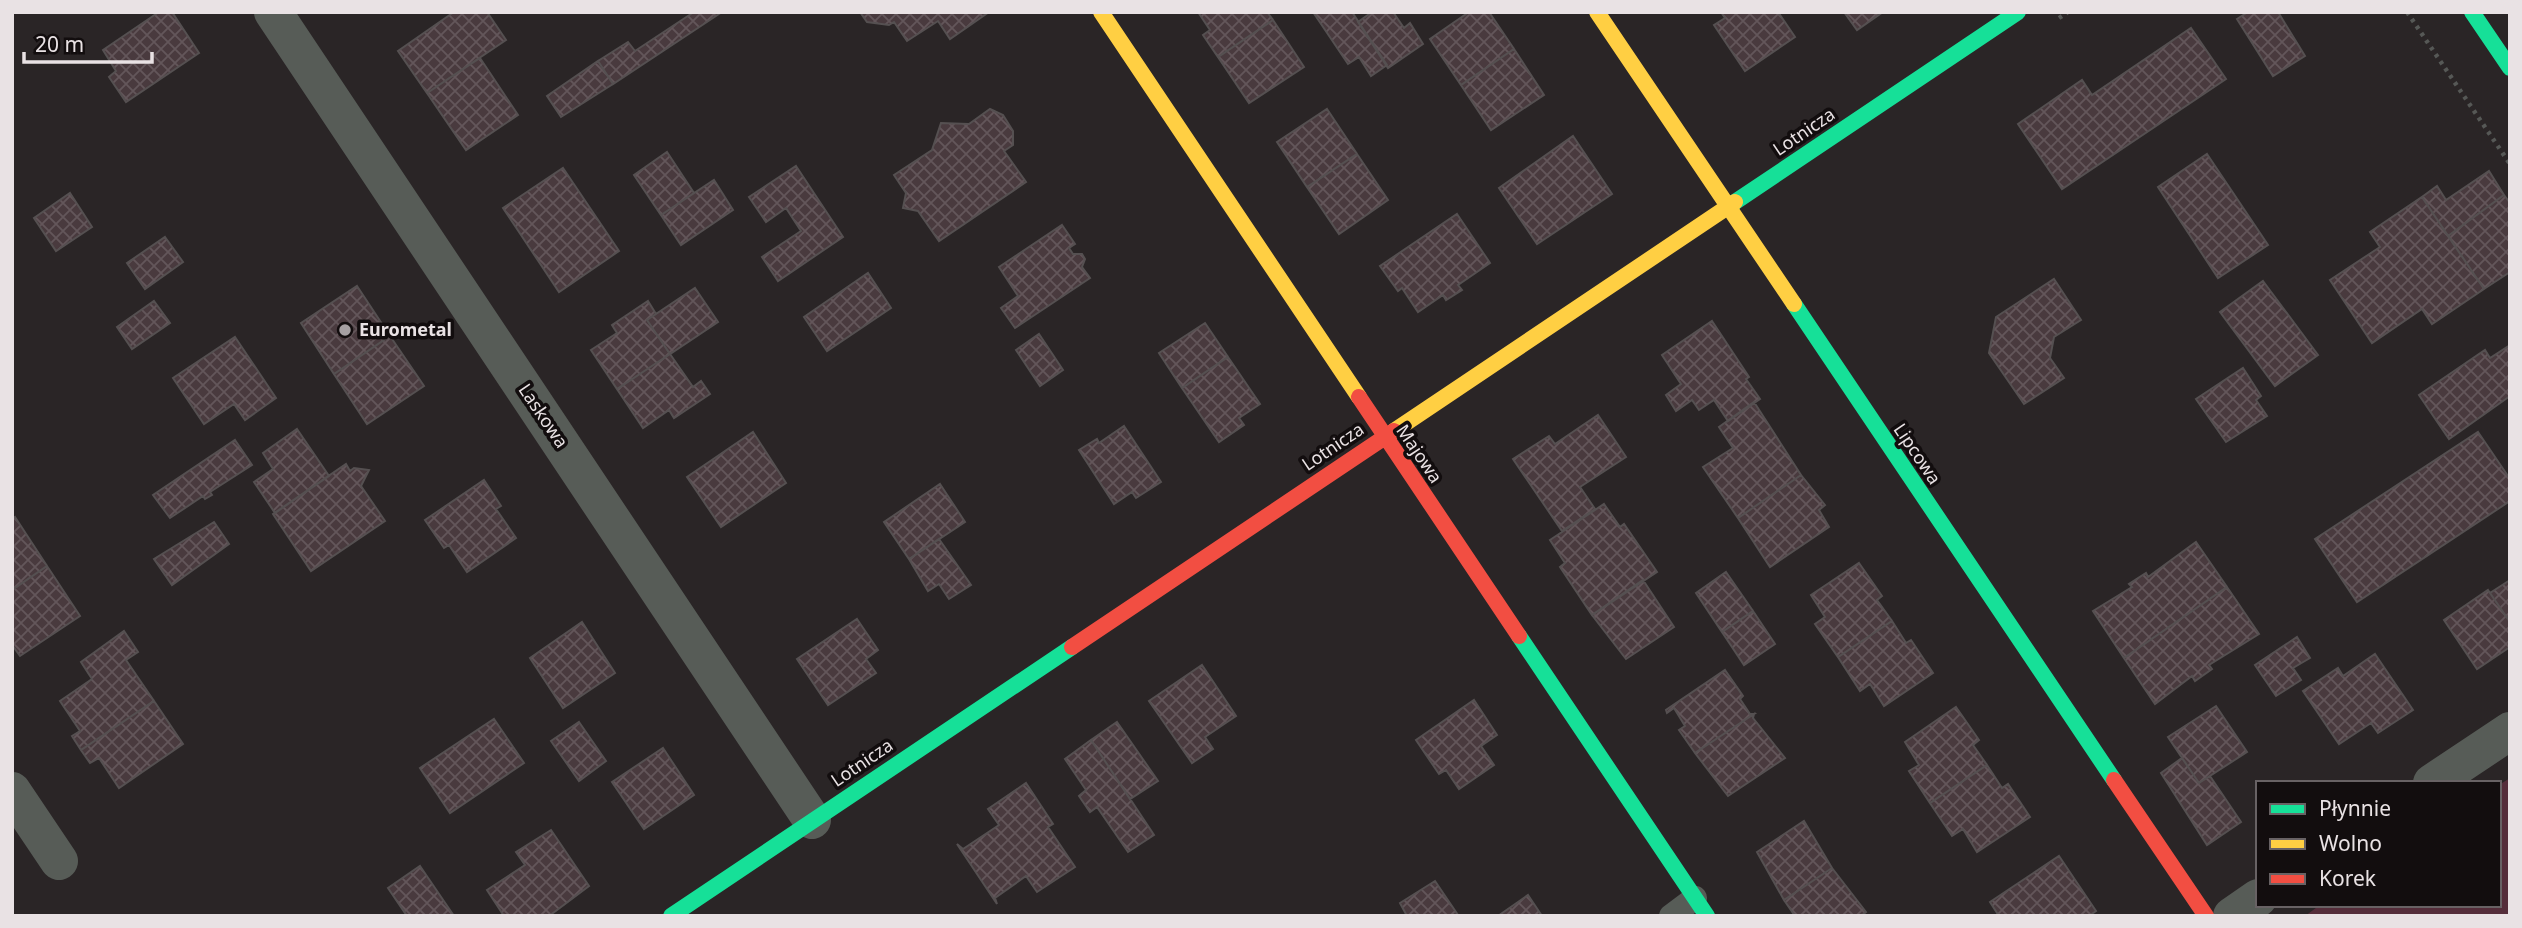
<svg xmlns="http://www.w3.org/2000/svg" width="2522" height="928" font-family="'Noto Sans',sans-serif">
	<style>
		.park { fill: #552d3a }
		.building { fill: url(#building-cross-hatch); stroke: #555051; stroke-width: 2 }
		.lines { fill: none; stroke-linecap: round; stroke-linejoin: round }
		.path { stroke: #565856; stroke-width: 4.5; stroke-dasharray: 3.5 5; stroke-linecap: butt }
		.lane { stroke: #575c57; stroke-width: 24 }
		.street { stroke: #575c57; stroke-width: 38 }
		.fast { stroke: #16e098; stroke-width: 16 }
		.slow { stroke: #ffcf43; stroke-width: 16 }
		.jam { stroke: #f24e42; stroke-width: 16 }
		.poi-dot { fill: #a6a0a2; stroke: #120d0e; stroke-width: 2.5 }
		.labels { text-anchor: middle; stroke-width: 7; stroke-linejoin: round; paint-order: stroke }
		.street-label { font-size: 18px; fill: #e9e2e4; stroke: #120d0e }
		.poi-label { font-size: 18px; font-weight: bold; fill: #e9e2e4; stroke: #120d0e; text-anchor: start }
	</style>
	<defs>
		<pattern id="building-cross-hatch" width="8" height="8" patternUnits="userSpaceOnUse" patternTransform="scale(1.75)"><rect width="8" height="8" fill="#493a3e"/><path d="M0 0l8 8M0 8l8-8" fill="none" stroke="#63565a"/></pattern>
	</defs>
	<rect width="100%" height="100%" fill="#2a2526"/>
	<path class="park" d="M2510,778V916H2305L2320,905H2499V785Z"/>
	<path class="building" d="M159,12H172L199,53L126,102L109,77L116,71L103,50Z
		M454,12H487L506,40L427,93L398,51Z
		M722,12L613,84L598,61L628,42L635,51L694,12Z
		M860,12H989L950,39L938,21L907,41L894,22L889,25L867,22Z
		M1198,12H1267L1273,20L1218,57L1203,35L1210,30Z
		M1313,12H1352L1387,65L1371,76L1359,57L1348,64Z
		M1372,12H1393L1404,28L1410,23L1423,44L1388,68L1358,22Z
		M1469,12H1489L1514,49L1461,85L1430,39Z
		M1721,12H1778L1795,37L1745,71L1714,25L1725,18Z
		M1844,12H1883L1857,30Z
		M2248,12H2278L2305,56L2273,76L2237,19Z
		M1273,20L1304,67L1249,103L1218,57Z
		M2191,28L2226,79L2062,189L2018,124L2082,80L2092,95Z
		M1514,49L1544,95L1491,130L1461,85Z
		M480,58L518,115L466,150L427,93Z
		M598,61L613,84L561,117L547,96Z
		M990,109L1003,115L1013,131V145L1004,151L1026,182L939,241L918,211L903,208L906,193L894,175L932,150L941,123L969,124Z
		M1327,109L1357,154L1307,187L1277,142Z
		M1573,136L1612,194L1537,244L1499,188Z
		M667,152L694,193L661,215L634,175Z
		M1357,154L1388,200L1339,234L1307,187Z
		M2207,154L2268,245L2218,278L2158,187Z
		M796,166L843,237L778,281L762,257L801,231L786,208L766,222L749,197Z
		M563,168L619,251L559,292L503,208Z
		M2489,171L2504,195L2448,236L2422,197L2437,186L2446,200Z
		M714,180L733,210L681,245L661,215Z
		M70,193L92,227L56,251L34,218Z
		M2504,195L2510,203V272L2484,289L2448,236Z
		M2422,197L2484,289L2432,324L2422,309L2372,343L2330,280L2380,247L2370,232Z
		M1457,214L1490,263L1458,285L1462,290L1446,300L1443,295L1418,312L1402,288L1398,291L1380,266Z
		M1062,225L1075,244L1069,248L1073,254H1082L1085,259L1082,267L1090,278L1015,328L1001,308L1018,296L999,267Z
		M165,237L183,262L145,289L127,263Z
		M868,273L891,308L827,351L804,317Z
		M2054,279L2081,320L2054,337L2050,358L2064,378L2024,404L1989,353L1996,317Z
		M2263,281L2318,355L2275,386L2220,312Z
		M357,286L390,336L334,374L301,323Z
		M695,288L718,322L670,354L647,320Z
		M154,301L170,323L132,349L117,327Z
		M648,301L656,314L647,320L670,354L617,389L591,350L617,333L612,325Z
		M1712,321L1749,377L1746,379L1760,399L1728,421L1714,400L1699,410L1692,400L1676,411L1666,395L1681,384L1662,355Z
		M1205,323L1228,357L1182,388L1159,353Z
		M1039,334L1063,370L1040,386L1016,350Z
		M390,336L424,386L367,424L334,374Z
		M235,337L276,398L245,420L234,404L204,424L173,378Z
		M2510,345V396L2449,439L2419,395L2485,350L2490,358Z
		M670,354L693,387L701,381L710,394L674,418L669,410L643,428L617,389Z
		M1228,357L1260,404L1239,418L1244,425L1219,442L1182,388Z
		M2243,368L2261,396L2256,400L2267,416L2226,442L2196,399Z
		M1754,402L1801,475L1738,518L1703,467L1733,448L1719,427Z
		M1598,415L1626,457L1580,487L1595,509L1562,531L1513,459L1549,436L1555,444Z
		M1124,426L1161,482L1136,498L1132,492L1114,504L1079,450L1097,439L1099,443Z
		M297,429L329,476L275,513L254,482L273,469L263,453Z
		M753,432L786,483L721,527L687,477Z
		M2478,432L2510,479V501L2357,602L2315,539Z
		M235,440L252,465L210,492L212,495L205,499L203,496L170,518L153,495Z
		M346,464L350,471L354,468L369,470L361,486L385,521L311,571L273,514Z
		M1801,475L1825,505L1819,510L1829,527L1770,567L1738,518Z
		M484,480L501,506L496,509L516,538L467,572L449,545L444,548L425,520Z
		M940,484L965,522L909,559L884,522Z
		M1604,504L1620,527L1624,524L1657,572L1592,615L1560,567L1565,563L1550,540Z
		M15,517L47,566L12,590V519Z
		M214,522L229,544L172,585L154,559Z
		M939,539L971,585L949,599L939,584L928,591L909,559Z
		M2196,542L2227,587L2124,658L2093,611L2132,587L2129,584L2146,573L2148,577Z
		M1859,563L1882,596L1877,600L1892,621L1838,657L1815,624L1825,617L1811,595Z
		M47,566L80,616L20,656L12,645V590Z
		M1726,572L1753,611L1722,632L1696,593Z
		M1643,580L1674,627L1626,659L1592,615Z
		M2510,580V622L2490,593Z
		M2227,587L2259,634L2209,665L2212,669L2195,681L2192,676L2155,704L2124,658Z
		M2488,590L2510,622V647L2477,669L2444,620Z
		M1753,611L1775,644L1744,665L1722,632Z
		M857,619L878,650L866,659L876,673L828,705L797,659Z
		M1892,621L1906,643L1911,640L1933,673L1884,706L1870,684L1860,691L1838,657Z
		M582,622L615,673L563,708L530,658Z
		M124,631L138,652L126,660L154,701L81,750L72,736L80,731L60,701L92,679L81,662Z
		M2297,637L2310,658L2293,668L2301,680L2276,696L2255,665Z
		M2375,654L2413,710L2378,733L2371,723L2339,744L2303,691L2338,668L2343,676Z
		M1202,665L1236,716L1205,737L1213,749L1192,763L1149,701Z
		M1725,670L1743,696L1740,699L1750,714H1754L1695,753L1679,730L1685,726L1674,708L1667,713L1666,710Z
		M1474,700L1497,735L1481,746L1494,765L1459,789L1446,770L1439,774L1416,740Z
		M154,701L183,744L119,788L99,758L90,763L81,750Z
		M2216,706L2247,752L2199,783L2168,737Z
		M1956,707L1979,740L1973,745L1987,765L1930,803L1909,771L1919,765L1905,742Z
		M1754,714L1753,718L1785,758L1728,796L1695,753Z
		M494,719L524,763L450,813L420,768Z
		M579,722L606,761L579,781L551,741Z
		M1117,722L1158,781L1130,799L1091,740Z
		M1091,740L1154,835L1128,852L1097,807L1090,812L1079,796L1086,790L1065,759Z
		M663,748L694,795L644,829L612,782Z
		M2182,758L2199,783L2210,776L2241,822L2207,845L2161,773Z
		M1987,765L2002,788L2008,784L2030,817L1977,852L1963,829L1952,836L1930,803Z
		M1026,783L1053,824L1048,827L1075,867L1037,892L1026,876L995,898L997,904L957,844L963,849L999,825L988,809Z
		M1804,821L1832,868L1784,900L1757,852Z
		M551,830L589,886L549,916H504L487,890L525,865L516,852Z
		M2059,856L2096,911L2089,916H1999L1990,902Z
		M420,866L454,916H407L388,888Z
		M1832,868L1866,912L1861,916H1795L1784,900Z
		M1435,881L1458,915L1407,916L1400,903Z
		M1528,895L1542,916H1498Z"/>
	<g class="lines">
		<path class="path" d="M2407,12L2510,164
			M2059,18L2068,12"/>
		<path class="lane" d="M1671,916L1695,898"/>
		<path class="street" d="M273,12L812,820
			M2432,783L2510,731
			M12,791L59,861
			M2232,916L2258,898"/>
		<path class="fast" d="M2472,12L2510,68
			M1735,202L2018,12
			M1794,304L2114,780
			M1519,636L1707,916
			M671,916L1072,647"/>
		<path class="slow" d="M1101,12L1359,397
			M1597,12L1794,304
			M1394,431L1735,202"/>
		<path class="jam" d="M1359,397L1519,636
			M1072,647L1394,431
			M2114,780L2206,916"/>
	</g>
	<circle class="poi-dot" cx="345" cy="330" r="7"/>
	<g class="labels">
		<g class="street-label">
			<text transform="translate(1804 132) rotate(-34)" y="6">Lotnicza</text>
			<text transform="translate(543 416) rotate(56)" y="6">Laskowa</text>
			<text transform="translate(1333 447) rotate(-34)" y="6">Lotnicza</text>
			<text transform="translate(1419 454) rotate(56)" y="6">Majowa</text>
			<text transform="translate(1917 454) rotate(56)" y="6">Lipcowa</text>
			<text transform="translate(862 763) rotate(-34)" y="6">Lotnicza</text>
		</g>
		<g class="poi-label">
			<text x="359" y="336">Eurometal</text>
		</g>
	</g>
	<rect width="2522" height="928" fill="none" stroke="#e9e2e4" stroke-width="28"/>
	<rect x="2256" y="781" width="245" height="126" fill="#120d0e" stroke="#686264" stroke-width="2"/>
	<rect x="2270" y="804" width="35" height="10" fill="#16e098" stroke="#686264" stroke-width="2"/>
	<text x="2319" y="816" font-size="21" fill="#e9e2e4">Płynnie</text>
	<rect x="2270" y="839" width="35" height="10" fill="#ffcf43" stroke="#686264" stroke-width="2"/>
	<text x="2319" y="851" font-size="21" fill="#e9e2e4">Wolno</text>
	<rect x="2270" y="874" width="35" height="10" fill="#f24e42" stroke="#686264" stroke-width="2"/>
	<text x="2319" y="886" font-size="21" fill="#e9e2e4">Korek</text>
	<path d="M24 52v10h128v-10" fill="none" stroke="#e9e2e4" stroke-width="3.5"/>
	<text x="35" y="52" font-size="21" fill="#e9e2e4" stroke="#120d0e" stroke-width="5" paint-order="stroke">20 m</text>
</svg>
